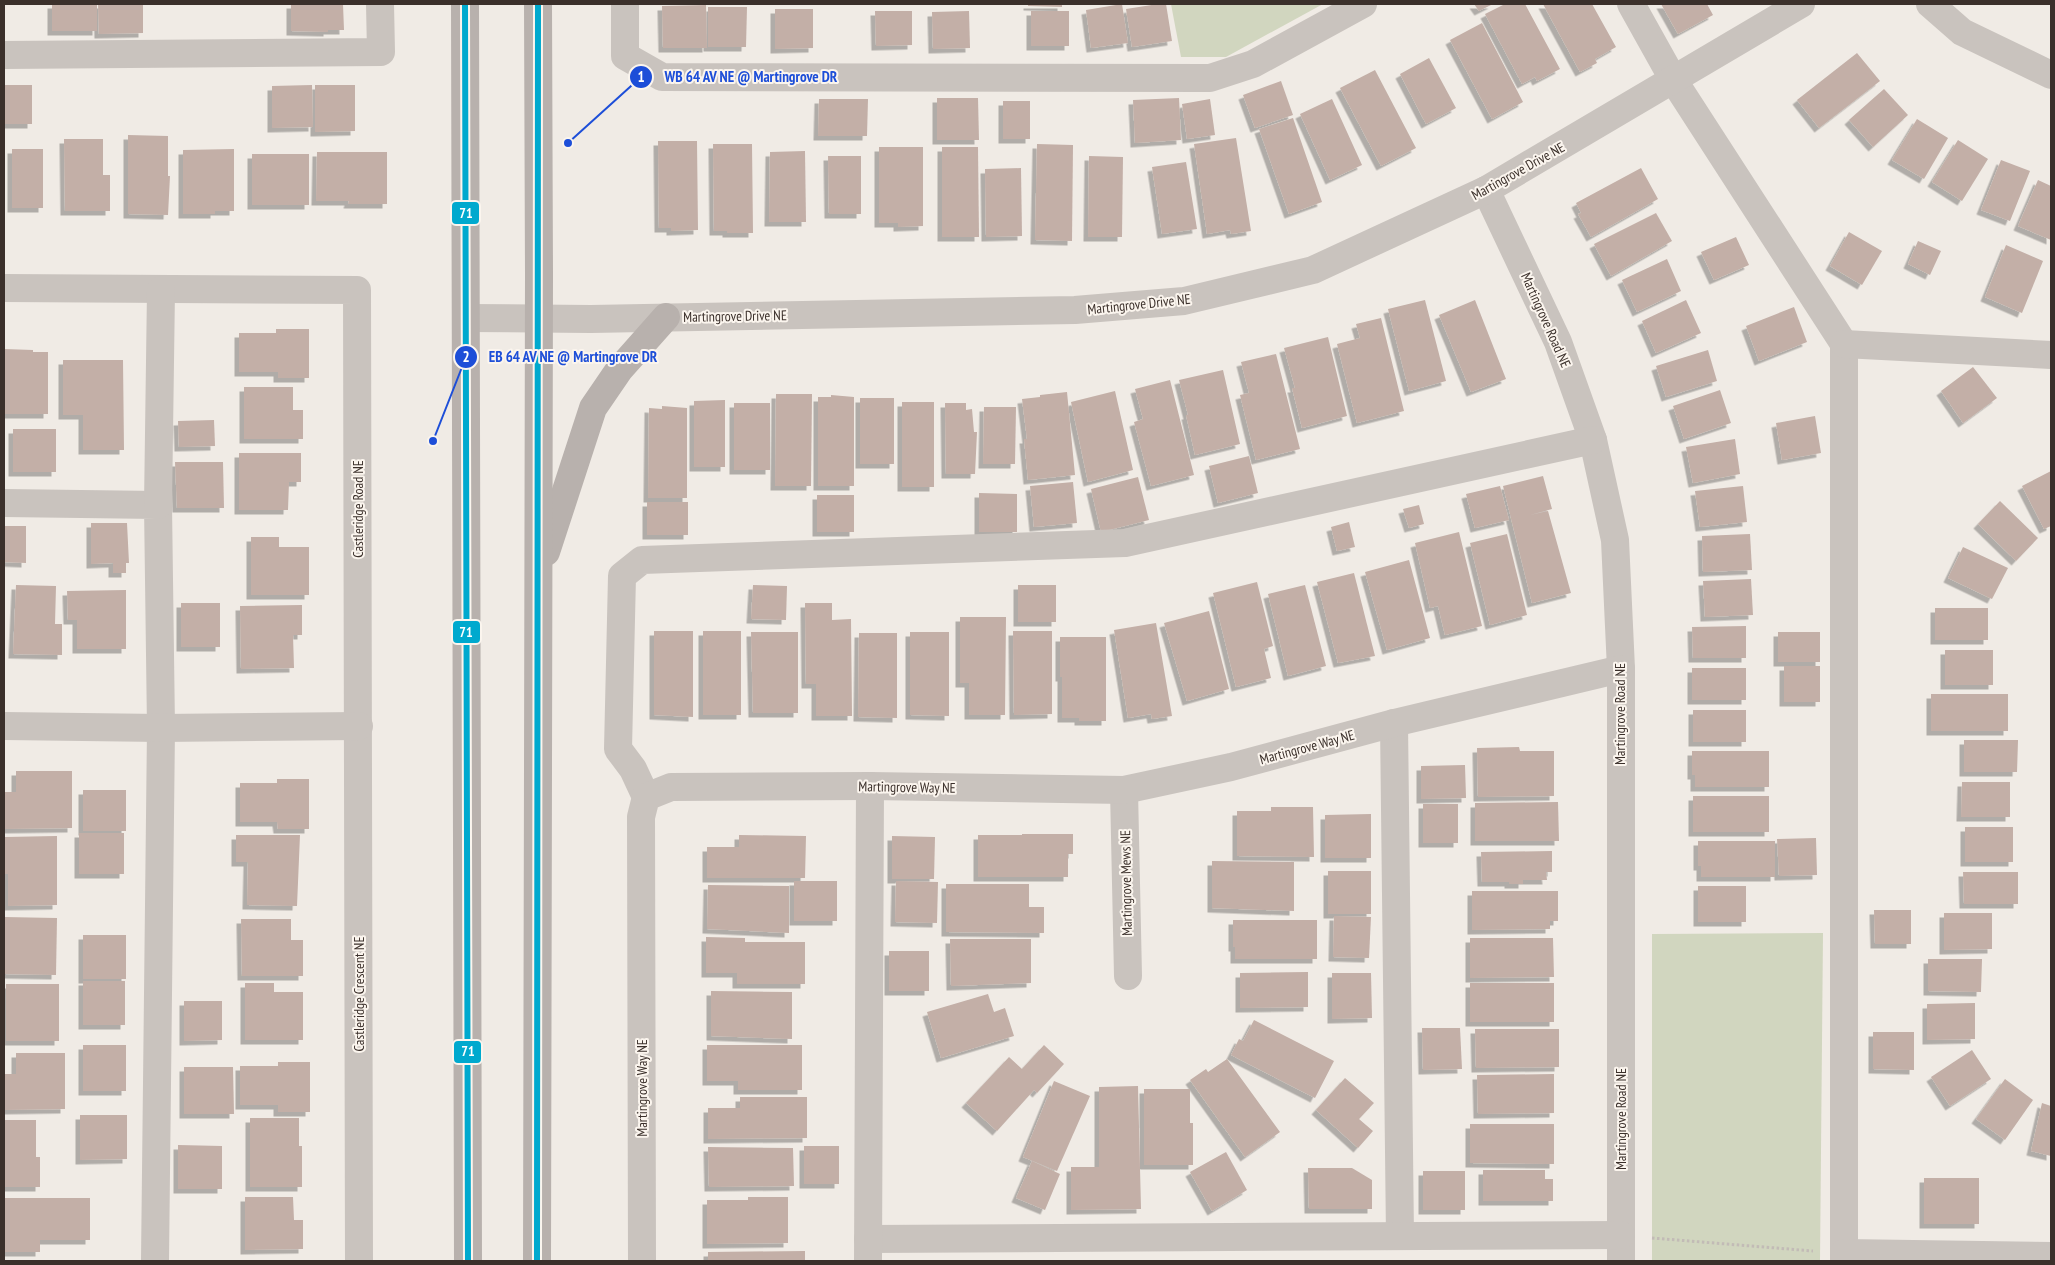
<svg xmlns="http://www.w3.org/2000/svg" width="2055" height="1265" font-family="'PT Sans Narrow',sans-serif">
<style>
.green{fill:#d1d6bf}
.building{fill:#c3afa7;filter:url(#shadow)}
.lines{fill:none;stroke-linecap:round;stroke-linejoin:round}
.path{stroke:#c2bbb6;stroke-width:3;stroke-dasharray:2.5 2.5;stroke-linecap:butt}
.minor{stroke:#c9c3be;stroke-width:28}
.major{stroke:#b8b1ad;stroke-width:28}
.bus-1-casing{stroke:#fbf5ee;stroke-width:10}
.bus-1{stroke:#00a9ce;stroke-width:6}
.labels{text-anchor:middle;stroke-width:4;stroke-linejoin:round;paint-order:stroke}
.street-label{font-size:14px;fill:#3b302b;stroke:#fbf5ee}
.leader{fill:none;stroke:#1d4ed8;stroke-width:2}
.callout-dot{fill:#1d4ed8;stroke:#fbf5ee;stroke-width:2}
.mark-label{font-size:15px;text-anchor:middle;font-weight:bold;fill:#fff}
.callout-label{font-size:15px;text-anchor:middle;font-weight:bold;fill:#1d4ed8;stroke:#fbf5ee;stroke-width:4;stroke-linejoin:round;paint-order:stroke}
.line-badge{stroke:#fbf5ee;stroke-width:2}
.badge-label{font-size:14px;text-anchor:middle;font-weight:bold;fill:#fff}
</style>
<defs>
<filter id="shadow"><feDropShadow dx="-4.5" dy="4.5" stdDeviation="0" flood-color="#0004"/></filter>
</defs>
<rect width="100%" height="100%" fill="#f0ebe5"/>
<g class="green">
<path d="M1171,4H1323L1226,57H1181Z"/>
<path d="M1823,933L1820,1261H1652V934Z"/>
</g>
<g class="building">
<rect x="52" y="4" width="45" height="27"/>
<path d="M98,4H143V33L99,34Z"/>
<path d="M291,4H343L344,30H328V32L291,31Z"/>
<path d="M1028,4H1062V7L1028,6Z"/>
<path d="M1122,4L1128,43L1091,48L1086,10Z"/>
<path d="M1158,4H1166L1172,41L1132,47L1126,9Z"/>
<path d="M1474,4H1493L1479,11Z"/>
<path d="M1505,4H1525L1560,69L1537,81L1535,77L1522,84L1485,14Z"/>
<path d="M1543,4H1592L1616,47L1595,59L1597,63L1580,72Z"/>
<path d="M1661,4H1707L1713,15L1678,34Z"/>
<path d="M706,5L707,48H663L662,6Z"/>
<path d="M708,7H747L746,47H708Z"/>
<path d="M775,9H813V48L775,49Z"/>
<path d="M875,11H912V45L876,46Z"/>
<path d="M969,11L970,48L933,49L932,12Z"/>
<rect x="1031" y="11" width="38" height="35"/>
<path d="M1482,23L1523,102L1492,119L1450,40Z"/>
<path d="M1857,53L1880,81L1819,128L1797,100Z"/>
<path d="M1429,58L1456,108L1426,124L1400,74Z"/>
<path d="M1375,70L1416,148L1381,166L1340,88Z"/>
<path d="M1281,81L1293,115L1255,128L1243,95Z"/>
<rect x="4" y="85" width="28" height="39"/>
<path d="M312,85L313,127L272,128V86Z"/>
<path d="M315,85H355V131L315,132Z"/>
<path d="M1884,89L1908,115L1873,147L1849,120Z"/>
<path d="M937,98H978L979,140H937Z"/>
<path d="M1179,98L1181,140L1135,143L1133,100Z"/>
<path d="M819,99H868L867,136H818Z"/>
<path d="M1210,99L1215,135L1187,139L1182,104Z"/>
<path d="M1332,99L1362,165L1330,180L1300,114Z"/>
<rect x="1003" y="101" width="27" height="38"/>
<path d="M1293,118L1322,202L1289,214L1259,129Z"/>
<path d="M1917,119L1948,138L1924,179L1892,160Z"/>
<path d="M128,135L168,136V176H170L168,215L128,214Z"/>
<path d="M1236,138L1251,231L1231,234L1230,230L1207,234L1194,144Z"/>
<path d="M64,139H103V175H110V211H65Z"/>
<path d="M1958,140L1988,159L1962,201L1932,182Z"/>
<path d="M658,141H697L698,230L671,231V228H659Z"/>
<path d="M713,144H752L753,233H727V231H714Z"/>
<path d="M1037,144L1073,145L1072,241L1035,240Z"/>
<path d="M879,147H923V226L898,227V223H879Z"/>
<path d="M942,147H978L979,237H942Z"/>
<rect x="12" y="149" width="31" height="59"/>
<path d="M234,149V211H215V214H183V150Z"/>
<path d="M805,151L806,222H769L770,152Z"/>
<path d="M317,152H387V204H348L349,201H316Z"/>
<rect x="252" y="154" width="57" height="51"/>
<path d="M828,156H861V214H829Z"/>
<path d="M1089,156L1123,157L1122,237H1088Z"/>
<path d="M2001,160L2030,171L2010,221L1981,210Z"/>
<path d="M1186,162L1197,229L1162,234L1152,167Z"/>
<path d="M1021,168L1022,236L986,237L985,169Z"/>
<path d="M1641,168L1658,199L1591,237L1578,214L1581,213L1576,203Z"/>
<path d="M2038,180L2051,186V240L2018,226Z"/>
<path d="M1656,213L1672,241L1611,276L1594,244Z"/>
<path d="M1849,232L1882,251L1862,285L1830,266Z"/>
<path d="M1736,237L1749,265L1714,280L1701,252Z"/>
<path d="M1918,241L1941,251L1930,275L1908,264Z"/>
<path d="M2006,245L2043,261L2022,313L1985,297Z"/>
<path d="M1667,259L1681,291L1637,312L1622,280Z"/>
<path d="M1425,300L1446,381L1409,391L1388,309Z"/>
<path d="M1475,300L1506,379L1471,392L1439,315Z"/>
<path d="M1686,300L1701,333L1656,353L1642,321Z"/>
<path d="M1794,307L1807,342L1759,361L1746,326Z"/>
<path d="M1381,318L1404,411L1357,423L1337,344L1360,338L1356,324Z"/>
<path d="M276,329H309V378H278V372H239V333H276Z"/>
<path d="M1328,337L1347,416L1302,428L1292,388H1295L1284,348Z"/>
<path d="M4,349L33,350V352H48V414H4Z"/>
<path d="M1708,350L1717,381L1666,397L1656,366Z"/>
<path d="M1276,354L1300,449L1256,460L1240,395L1249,393L1241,362Z"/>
<path d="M63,360H123L124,450H83V415H63Z"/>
<path d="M1973,367L1997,398L1963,423L1941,391Z"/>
<path d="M1223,370L1240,444L1195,455L1186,415H1188L1179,380Z"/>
<path d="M1170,380L1194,475L1151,486L1134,422L1143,419L1135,389Z"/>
<path d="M244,387H293V410H303V439H244Z"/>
<path d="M1720,390L1731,423L1684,439L1673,406Z"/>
<path d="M1115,391L1133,470L1088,482L1071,402Z"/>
<path d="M1067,392L1075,475L1028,480L1024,439H1027L1022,399L1040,397V395Z"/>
<path d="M776,394H812L811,486H775Z"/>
<path d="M831,395L854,397V486H818V397H831Z"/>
<rect x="860" y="398" width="34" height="66"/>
<path d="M725,400V467H694V401Z"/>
<rect x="902" y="402" width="32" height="85"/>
<rect x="734" y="403" width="36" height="67"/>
<path d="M945,403H966V410L972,409L974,432H977L975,474H946Z"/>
<path d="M662,406L687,408V498H648L649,408L662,409Z"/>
<path d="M984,407H1016L1015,464H983Z"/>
<path d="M1815,416L1821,453L1782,460L1776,423Z"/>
<path d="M214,420L215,446L179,447L178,421Z"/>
<rect x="13" y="429" width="43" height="43"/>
<path d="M1735,439L1740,474L1693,483L1686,447Z"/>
<path d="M239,453H301V482H289L288,510H239Z"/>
<path d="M1249,456L1258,493L1218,503L1209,466Z"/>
<path d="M175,462H223L224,508H177Z"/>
<path d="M2051,471V526L2044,529L2022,486Z"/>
<path d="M1543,476L1552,509L1530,515L1548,511L1571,593L1532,603L1503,486Z"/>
<path d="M1138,477L1149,520L1101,532L1091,489Z"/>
<path d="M1073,482L1077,523L1034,527L1030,486Z"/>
<path d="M1500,486L1509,520L1475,528L1466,494Z"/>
<path d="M1743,486L1747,522L1700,527L1695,491Z"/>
<path d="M979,493L1017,494V532H979Z"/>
<rect x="817" y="495" width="37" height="37"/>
<path d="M2000,501L2038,538L2016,561L1978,524Z"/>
<rect x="647" y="502" width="41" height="33"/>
<path d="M1419,505L1424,524L1409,528L1403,509Z"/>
<path d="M1349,522L1355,547L1337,551L1331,527Z"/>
<path d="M91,523H127L129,563H126V573H113V563L91,564Z"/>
<path d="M4,526H26V563L4,562Z"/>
<path d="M1459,532L1482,626L1445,635L1438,606L1430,608L1415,543Z"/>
<path d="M1507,534L1527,615L1490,625L1470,543Z"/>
<path d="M1750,534L1752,570L1703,572L1702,536Z"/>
<path d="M251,537H279V547H309V595H251Z"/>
<path d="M1963,547L2008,568L1992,599L1948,578Z"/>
<path d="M1409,560L1430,638L1387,650L1365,572Z"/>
<path d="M1354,573L1375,656L1338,663L1317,582Z"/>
<path d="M1751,579L1753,615L1705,617L1703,581Z"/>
<path d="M1257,582L1273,646L1264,649L1271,678L1236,687L1213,593Z"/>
<path d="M16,585L56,586L55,624H62V655L13,654Z"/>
<path d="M753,585L787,586L786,620L751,619Z"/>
<rect x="1018" y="585" width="38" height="37"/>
<path d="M1305,585L1326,666L1288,676L1268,594Z"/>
<path d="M126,590V649H77V620H68L67,591Z"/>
<rect x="181" y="603" width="39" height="44"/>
<path d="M805,603H832V620L851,619L852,716H816V684H806Z"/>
<path d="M302,605V635H293L294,668L241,669L240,606Z"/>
<rect x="1935" y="608" width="53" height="32"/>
<path d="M1209,611L1229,689L1187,701L1164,623Z"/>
<path d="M960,617H1006L1005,715H969V683H960Z"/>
<path d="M1156,623L1172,716L1152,719L1151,714L1128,718L1114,630Z"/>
<path d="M1746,626V658H1693L1692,627Z"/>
<path d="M654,631H693V717L654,715Z"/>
<rect x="703" y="631" width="38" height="84"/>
<path d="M1013,631H1052V714L1014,715Z"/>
<path d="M751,632H798V713H753Z"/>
<path d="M910,632H949V716L910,715Z"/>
<rect x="1778" y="632" width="42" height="30"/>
<path d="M859,633H897V718L858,717Z"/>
<path d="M1060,637H1106V721H1079V718H1062V677H1060Z"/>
<rect x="1945" y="650" width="48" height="35"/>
<rect x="1784" y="666" width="36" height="36"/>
<rect x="1692" y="668" width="54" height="32"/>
<rect x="1931" y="694" width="77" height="37"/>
<rect x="1693" y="710" width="53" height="32"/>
<path d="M1964,740H2018L2017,772H1964Z"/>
<path d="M1519,747L1520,751H1554V796L1478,797L1477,748Z"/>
<path d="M1692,751H1769V787H1695V775H1692Z"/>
<path d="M1465,765L1466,798L1421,799V766Z"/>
<path d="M16,771H72V828L4,829V792H16Z"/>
<path d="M277,779H309V829H278L277,822H240V783H277Z"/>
<path d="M1962,782H2010V817H1961Z"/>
<rect x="83" y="790" width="43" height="41"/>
<rect x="1693" y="796" width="76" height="36"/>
<path d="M1558,802L1559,841H1475V803Z"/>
<rect x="1423" y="804" width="35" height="39"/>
<path d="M1271,807H1313L1314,857L1237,856V811H1271Z"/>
<path d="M1371,814V858H1325V815Z"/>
<rect x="1965" y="827" width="48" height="35"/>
<rect x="79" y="833" width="45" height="41"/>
<path d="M1022,834H1073V854H1068V877H978V835H1022Z"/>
<path d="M236,835H300L297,906L247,905L248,862H236Z"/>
<path d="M739,835L806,836L805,878H707V847H739Z"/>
<path d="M57,836V905L8,906V874H5V837Z"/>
<path d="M892,836L935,837L934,879H892Z"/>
<path d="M1816,838L1817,875L1779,876L1777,839Z"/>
<path d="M1698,841H1775V877H1701V866H1698Z"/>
<path d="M1552,851V872H1546L1547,880H1523V884H1509V882H1482L1481,852Z"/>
<path d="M1212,861L1294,862V911L1212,908Z"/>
<rect x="1328" y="871" width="43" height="43"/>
<path d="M1963,872H2018V904H1964Z"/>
<rect x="794" y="881" width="43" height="40"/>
<path d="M896,881L938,882L937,923L895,922Z"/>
<path d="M946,884H1029V907H1044V933L946,932Z"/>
<path d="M708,885L789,886V933L707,929Z"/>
<rect x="1698" y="886" width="48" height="36"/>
<path d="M1472,891H1558V921H1550V929L1472,930Z"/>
<path d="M1874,910H1911V944H1875Z"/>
<path d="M1944,913H1992V949L1944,950Z"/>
<path d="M1334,916L1371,917L1369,958L1333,957Z"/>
<path d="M4,917L57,918L56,975L5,974Z"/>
<path d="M241,919H291V940H303V976H242Z"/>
<path d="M1233,920H1317V959H1235V947H1233Z"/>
<rect x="83" y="935" width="43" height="44"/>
<path d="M706,937L745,938V942H805V984H737V973H706Z"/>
<path d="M1470,938H1553L1554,977L1470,978Z"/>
<path d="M950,939H1031V983L951,986Z"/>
<rect x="889" y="951" width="40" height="40"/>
<path d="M1928,959H1982L1981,992L1928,991Z"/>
<path d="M1308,972V1007L1240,1008V973Z"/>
<path d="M1332,973H1371L1372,1018L1332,1019Z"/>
<rect x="83" y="981" width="42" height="44"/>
<path d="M245,983H274V992H303V1040H245Z"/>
<rect x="1470" y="983" width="84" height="39"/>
<rect x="6" y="984" width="53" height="57"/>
<path d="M711,991L792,992V1039L711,1036Z"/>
<path d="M988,994L994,1012L1005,1008L1014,1036L941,1058L927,1012Z"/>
<path d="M184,1001H222V1040L184,1041Z"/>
<path d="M1975,1003V1039L1927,1040V1004Z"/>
<path d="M1254,1020L1334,1061L1315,1098L1231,1055L1239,1039L1243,1041Z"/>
<path d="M1422,1028H1460L1462,1069L1423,1070Z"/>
<path d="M1475,1029H1559V1067L1476,1068Z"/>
<path d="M1873,1032H1914V1070L1873,1069Z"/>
<rect x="83" y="1045" width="43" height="46"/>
<path d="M707,1045H802V1090H738V1081H707Z"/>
<path d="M1044,1045L1064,1064L1037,1093L1034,1090L997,1131L966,1103L1009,1057L1022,1069Z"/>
<path d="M1972,1050L1991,1079L1950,1106L1931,1077Z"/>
<path d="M16,1053H65V1109L4,1110V1074H16Z"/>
<path d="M1227,1059L1280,1132L1245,1157L1190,1080L1206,1069L1208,1072Z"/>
<path d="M278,1062H310V1112H278V1105H240V1066H278Z"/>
<path d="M184,1067H233L234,1114H184Z"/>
<path d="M1554,1074V1113L1478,1114L1477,1075Z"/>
<path d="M1345,1078L1374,1103L1359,1119L1373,1131L1358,1148L1316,1110Z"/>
<path d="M2005,1079L2033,1100L2005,1140L1976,1119Z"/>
<path d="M1054,1081L1090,1096L1057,1171L1023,1157Z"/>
<path d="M1138,1086L1141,1209L1071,1210V1167H1099V1087Z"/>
<path d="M1144,1089H1190V1123H1193V1165H1144Z"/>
<path d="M740,1097H807V1138L708,1139V1108H740Z"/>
<path d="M2042,1103L2051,1106V1156L2031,1151Z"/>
<path d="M80,1115H127V1159L80,1160Z"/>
<path d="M250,1118H299V1146H302V1187H250Z"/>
<path d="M4,1120H36V1157H40V1187H4Z"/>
<path d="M1470,1124H1554V1164L1470,1163Z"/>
<path d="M178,1145L222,1146V1189H178Z"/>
<rect x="804" y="1146" width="35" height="38"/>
<path d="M708,1147L793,1148L794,1186L709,1187Z"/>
<path d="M1226,1152L1247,1190L1212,1211L1190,1172Z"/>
<path d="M1032,1161L1060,1174L1045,1210L1016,1198Z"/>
<path d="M1308,1168H1352L1372,1180V1209H1309Z"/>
<path d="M1483,1170H1545V1179H1553V1201H1483Z"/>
<rect x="1423" y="1171" width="42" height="39"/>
<rect x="1924" y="1178" width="55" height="46"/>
<path d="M245,1197H293L294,1220H303V1249L245,1250Z"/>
<path d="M748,1197H788V1243L707,1244V1200H748Z"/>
<path d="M4,1198H90V1240H40V1252H4Z"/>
<path d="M805,1251V1261H708V1252Z"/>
</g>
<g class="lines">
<path class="path" d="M1652,1238L1813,1251"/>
<g class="minor">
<path d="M625,4V56L662,77L1210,78L1253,64L1363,4"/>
<path d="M1631,4L1674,81L1844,344V1261"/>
<path d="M1930,4L1962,32L2051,75"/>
<path d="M4,55L381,52L380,4"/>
<path d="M1486,190L1558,342L1593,440L1615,540L1621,669V1261"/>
<path d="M4,288L357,290L359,1261"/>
<path d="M466,318L591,319L1075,310L1184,301L1313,270L1486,190L1801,4"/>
<path d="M1844,344L2051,355"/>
<path d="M4,503L158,505L161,728L155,1261"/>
<path d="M158,505L161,290"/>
<path d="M1394,723L1400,1236"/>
<path d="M4,726L161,728L359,726"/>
<path d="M1124,790L1128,976"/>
<path d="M646,797L633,769L618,749L622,576L642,560L1125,543L1593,440"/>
<path d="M868,1239L1621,1235"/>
<path d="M1844,1253L2051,1256"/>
<path d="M642,1261L641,817L646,797L671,787L870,786L1124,790L1231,767L1394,723L1621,669"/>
<path d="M868,1261L870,786"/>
</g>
<g class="major">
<path d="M465,4L468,1261"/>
<path d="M546,552L593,408L619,370L666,317"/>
<path d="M537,1261L539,275L538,4"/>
</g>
<g class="bus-1-casing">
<g id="bus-1">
<path d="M465,4L468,1261"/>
<path d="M537,1261L538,4"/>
</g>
</g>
<use href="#bus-1" class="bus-1"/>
</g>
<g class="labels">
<g class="street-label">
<text transform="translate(1518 171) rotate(-29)" y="5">Martingrove Drive NE</text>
<text transform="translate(1139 304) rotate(-6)" y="5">Martingrove Drive NE</text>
<text transform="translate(735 316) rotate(-1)" y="5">Martingrove Drive NE</text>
<text transform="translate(1546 320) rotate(66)" y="5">Martingrove Road NE</text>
<text transform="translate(358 509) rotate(-90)" y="5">Castleridge Road NE</text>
<text transform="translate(1620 714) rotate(-90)" y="5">Martingrove Road NE</text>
<text transform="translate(1307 747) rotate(-15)" y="5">Martingrove Way NE</text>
<text transform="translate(907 787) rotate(1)" y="5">Martingrove Way NE</text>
<text transform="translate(1126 883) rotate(-91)" y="5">Martingrove Mews NE</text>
<text transform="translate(359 994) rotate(-90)" y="5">Castleridge Crescent NE</text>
<text transform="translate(642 1088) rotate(-90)" y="5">Martingrove Way NE</text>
<text transform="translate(1621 1119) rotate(-90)" y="5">Martingrove Road NE</text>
</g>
</g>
<path class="leader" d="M568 143L641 77M433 441L466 357"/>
<g class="callout-dot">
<circle cx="568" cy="143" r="5"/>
<circle cx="433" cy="441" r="5"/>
<circle cx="641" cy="77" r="12"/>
<circle cx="466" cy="357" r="12"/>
</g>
<g class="mark-label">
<text x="641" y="82">1</text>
<text x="466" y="362">2</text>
</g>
<g class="callout-label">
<text x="751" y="82">WB 64 AV NE @ Martingrove DR</text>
<text x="573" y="362">EB 64 AV NE @ Martingrove DR</text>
</g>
<g class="line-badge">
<rect x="451" y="201" width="29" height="24" rx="5" fill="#00a9ce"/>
<rect x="452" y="620" width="29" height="24" rx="5" fill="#00a9ce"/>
<rect x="453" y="1040" width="29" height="24" rx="5" fill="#00a9ce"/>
</g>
<g class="badge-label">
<text x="466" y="218">71</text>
<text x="466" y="637">71</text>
<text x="468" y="1056">71</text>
</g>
<rect width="2055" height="1265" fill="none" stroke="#3b302b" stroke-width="10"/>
</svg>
